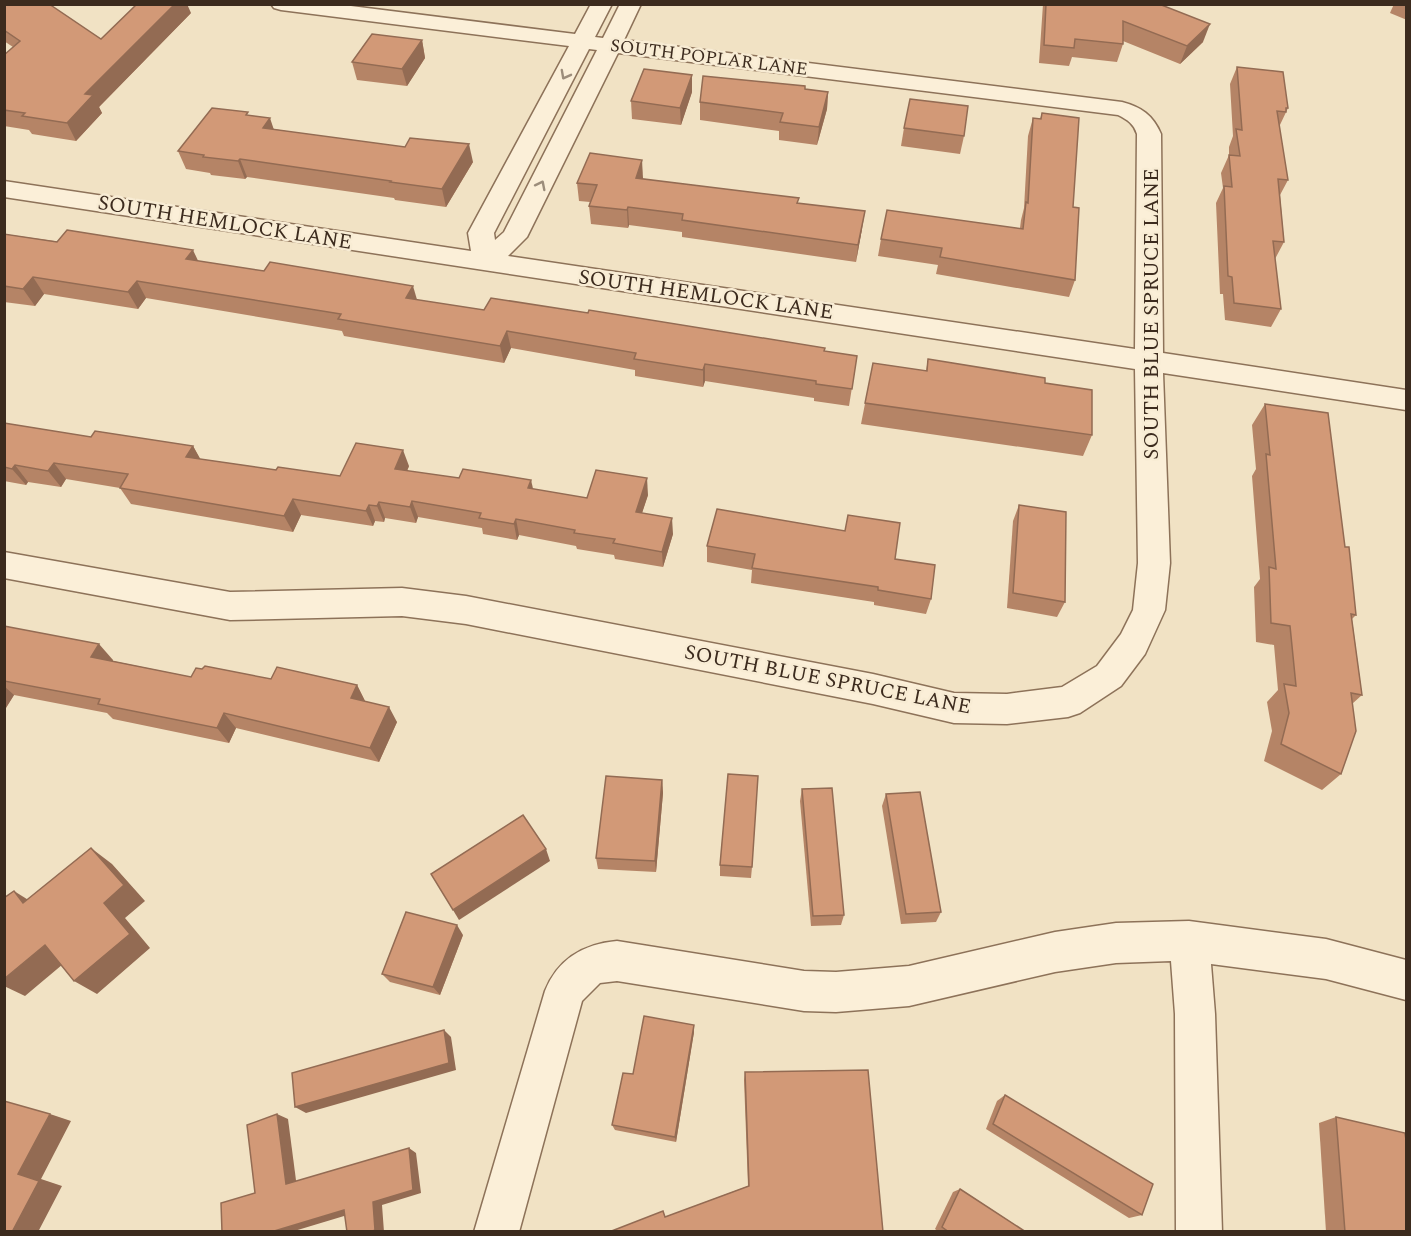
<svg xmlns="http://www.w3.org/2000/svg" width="1411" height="1236" font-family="Spectral,serif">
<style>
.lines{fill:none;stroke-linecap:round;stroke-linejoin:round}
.minor-casing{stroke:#8d7259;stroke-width:3}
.minor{fill:#fbefd8;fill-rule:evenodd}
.wall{fill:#b58466}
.shaded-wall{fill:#936b53}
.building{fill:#d29977;stroke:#936b53;stroke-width:1.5}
.oneway{stroke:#9c8d7b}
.labels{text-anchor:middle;stroke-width:5;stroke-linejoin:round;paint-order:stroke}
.far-street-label{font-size:18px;fill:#3c2b1e;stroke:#f8ecd4}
.street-label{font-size:21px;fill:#3c2b1e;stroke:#f8ecd4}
</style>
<rect width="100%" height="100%" fill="#f1e2c4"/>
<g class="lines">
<g class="minor-casing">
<g id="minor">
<path d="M271,4H335L575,34L591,4H612L595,37L603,38L620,4H641L624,40L1122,102C1141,107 1153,115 1161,134L1163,353L1406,390V410L1163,373L1170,563L1165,610L1145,654L1121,686L1080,713L1068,717L1007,724L954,723L873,704L466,624L402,616L230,620L4,578V552L230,592L402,588L466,596L873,674L954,693L1007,694L1062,687L1097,666L1121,634L1133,610L1138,563L1135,369L4,197V181L471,251L468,233L569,46L281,10L274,8ZM589,49L597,50L504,232L495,240L494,233ZM618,53L1118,115C1128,120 1134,124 1137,134L1135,349L508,256L527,237Z"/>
<path d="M1189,921L1326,939L1406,960V1000L1326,979L1211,964L1215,1014L1222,1232H1176L1175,1014L1171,961L1116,963L1055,972L909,1006L836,1012L804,1011L617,981L600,983L582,1001L519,1232H474L545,991C558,959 583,944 617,941L804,971L836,972L909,966L1055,932L1116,923Z"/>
</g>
</g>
<use href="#minor" class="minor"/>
</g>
<g class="wall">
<path d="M4,4L101,39L191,13L99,107L102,113L76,141L32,134L29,130L4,126V55L13,47L4,41Z"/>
<path d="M1043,4H1159L1203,42L1180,64L1123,41V44L1117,62L1072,57L1069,66L1039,63Z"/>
<path d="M1394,4H1407V20L1390,13Z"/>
<path d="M422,40L425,58L407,86L357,80L352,62Z"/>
<path d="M1237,67L1288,108L1279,127L1288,180L1280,195L1284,242L1275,259L1281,309L1271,327L1225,320L1223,294H1220L1216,203L1223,188L1221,173L1229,155V147L1233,136L1230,84Z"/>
<path d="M805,89L828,92L827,109L817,145L779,140V131L700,120V102Z"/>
<path d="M692,92L681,125L632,119L631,101Z"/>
<path d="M1042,113L1073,207L1075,280L1069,297L936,274L938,265L878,256L881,239L1020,228L1021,220L1024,208L1028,136L1033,118L1040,119Z"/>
<path d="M249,116L274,129L473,162L446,207L395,200L394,198L247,177L245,179L211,175L210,173L186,169L178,151Z"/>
<path d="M904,128L964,136L960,154L901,146Z"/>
<path d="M643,178V179L798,203L862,229L856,262L682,237V232L629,225L628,228L591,224L589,206L590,202L579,201L577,183Z"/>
<path d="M4,234L198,261L417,300L484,310L825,351L857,356L849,406L814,401V398L705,381L703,387L635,376V370L511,348L504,363L344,336L342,331L146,298L138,309L44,294L35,306L4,302Z"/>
<path d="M928,359L1045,383L1092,435L1083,456L861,424L873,363L926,371Z"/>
<path d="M1265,404L1345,547L1356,615L1352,619L1362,695L1352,704L1341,774L1322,790L1264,761L1272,731L1267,702L1278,690L1274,645L1256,642L1254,587L1260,579L1252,476L1256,469L1252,425Z"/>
<path d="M4,423L91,437L193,446L200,459L276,470L340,476L409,466L407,471L587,498L648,495L642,513L673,534L663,567L615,559L614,555L577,549L576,546L519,535L517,540L483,534L482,528L418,517L416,523L385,518L384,522L375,521L373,526L301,515L293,532L131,504L120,488L66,479L61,487L28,482L26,485L4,481Z"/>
<path d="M1019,505L1065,602L1057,617L1007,608L1013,521Z"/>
<path d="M707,546L895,559L931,599L926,614L874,605V602L751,583L752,570L707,562Z"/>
<path d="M4,626L113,660V661L191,677L271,679L357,685L365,701L397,722L379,762L236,728L229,743L113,719L107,713L14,695L4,711Z"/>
<path d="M662,780L663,793L656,872L598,869L596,858Z"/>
<path d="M802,789L844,915L841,925L811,926L800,801Z"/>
<path d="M886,794L941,912L936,922L901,924L882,806Z"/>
<path d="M720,865L752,867L751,878L720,876Z"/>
<path d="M463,935L440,995L390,982L382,974Z"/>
<path d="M694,1032L676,1142L615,1130L612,1125L633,1074Z"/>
<path d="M745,1072L883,1232L665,1217L748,1186L744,1080Z"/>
<path d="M1005,1095L1142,1215L1129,1218L986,1129L997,1101Z"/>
<path d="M1336,1117L1407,1232H1326L1319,1123Z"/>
<path d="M960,1189L1026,1232H939L935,1229L953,1192Z"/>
</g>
<g class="shaded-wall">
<path d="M175,4H187L191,13L99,107L102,113L76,141L67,123L85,94Z"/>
<path d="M1210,24L1203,42L1180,64L1187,46Z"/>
<path d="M422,40L425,58L407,86L402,69Z"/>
<path d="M692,75V92L681,125L680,108Z"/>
<path d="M828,92L827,109L817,145L819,127Z"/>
<path d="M270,118L276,136L263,128Z"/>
<path d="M469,144L473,162L446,207L442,189Z"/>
<path d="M240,159L247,177L245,179L238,161Z"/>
<path d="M642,160L643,178L637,196L636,178Z"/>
<path d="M628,207L629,225L628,228L627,210Z"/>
<path d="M865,211L862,229L856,262L858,245Z"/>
<path d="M193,250L201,267L186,259Z"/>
<path d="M33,277L44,294L35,306L23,289Z"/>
<path d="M137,281L146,298L138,309L128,292Z"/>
<path d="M413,286L418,303L406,298Z"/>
<path d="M507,331L511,348L504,363L500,346Z"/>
<path d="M705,364V381L703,387V370Z"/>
<path d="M193,446L202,462L186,457Z"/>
<path d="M403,450L409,466L401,485L395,469Z"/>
<path d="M54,463L66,479L61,487L48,471Z"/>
<path d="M15,465L28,482L26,485L12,469Z"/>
<path d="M647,478L648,495L637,528L636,512Z"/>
<path d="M531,480L535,497L528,488Z"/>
<path d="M293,499L301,515L293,532L284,516Z"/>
<path d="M412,501L418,517L416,523L410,507Z"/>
<path d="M379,502L385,518L384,522L377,506Z"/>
<path d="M369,505L375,521L373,526L366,511Z"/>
<path d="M672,518L673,534L663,567L662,552Z"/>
<path d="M516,519L519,535L517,540L514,524Z"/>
<path d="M99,644L113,660L106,673L91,657Z"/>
<path d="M357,685L365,701L351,698Z"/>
<path d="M4,686L14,695L4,711Z"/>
<path d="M389,707L397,722L379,762L370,748Z"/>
<path d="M224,713L236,728L229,743L217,728Z"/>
<path d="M662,780L663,793L656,872L655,861Z"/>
<path d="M91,848L112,864L145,901L125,918L150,948L97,994L74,981L104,903Z"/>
<path d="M546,849L550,861L459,920L453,910Z"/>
<path d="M14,891L38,906L23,903Z"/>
<path d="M457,925L463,935L440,995L433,987Z"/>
<path d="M45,945L69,959L25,996L4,986V979Z"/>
<path d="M694,1025V1032L676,1142L675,1137Z"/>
<path d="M444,1030L451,1037L456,1070L306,1113L295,1107Z"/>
<path d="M50,1114L71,1121L41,1179L62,1186L38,1232H12L18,1174Z"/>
<path d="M277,1114L288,1119L297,1188L286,1184Z"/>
<path d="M409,1148L416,1153L421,1193L382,1205L384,1232H371L373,1202Z"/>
<path d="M344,1210L354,1213L291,1232H271Z"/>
</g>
<g class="building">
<path d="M4,4H49L101,39L137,4H175L85,94L93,95L67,123L22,116L25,113L4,110V55L20,41L4,30Z"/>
<path d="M1046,4H1159L1210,24L1187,46L1123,21V44L1075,39L1074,48L1044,45Z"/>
<path d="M372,34L422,40L402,69L352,62Z"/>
<path d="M1237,67L1283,72L1288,108H1286V112L1277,111L1288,180L1278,179L1284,242L1273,241L1281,309L1234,303L1232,277L1228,276L1224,186L1232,187L1229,155L1240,156L1236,129L1242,130Z"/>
<path d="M644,69L692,75L680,108L631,101Z"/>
<path d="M703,76L805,86V89L828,92L819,127L780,122L783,113L700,102Z"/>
<path d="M910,99L968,106L964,136L904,128Z"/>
<path d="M212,108L248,112L246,115L270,118L263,128L405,147L410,138L469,144L442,189L390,182L391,181L240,159L238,161L203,157L204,155L178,151Z"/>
<path d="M1042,113L1079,118L1073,207L1079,208L1075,280L940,257L942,248L881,239L887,210L1023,229L1026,202L1028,203L1033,118L1041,119Z"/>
<path d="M590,153L642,160L636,178L799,198L797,203L865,211L858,245L682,220L683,214L628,207L627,210L589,206L597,185L577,183Z"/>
<path d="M67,230L193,250L186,259L264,271L270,262L413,286L406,298L484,310L491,298L588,313L589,310L825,348L824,351L857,356L852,389L816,384V381L705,364L703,370L634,359L636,353L507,331L500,346L338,319L341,314L137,281L128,292L33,277L23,289L4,286V234L57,242Z"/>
<path d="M928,359L1045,378V383L1092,390V435L865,403L873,363L927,371Z"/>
<path d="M1265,404L1328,413L1345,547H1349L1356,615L1351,614L1362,695L1351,693L1356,731L1341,774L1281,744L1289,713L1284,684L1296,686L1290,626L1271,623L1269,567L1276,569L1266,454L1270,455Z"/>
<path d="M4,423L91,437L95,431L193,446L186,457L276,470L278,467L340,476L356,443L403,450L395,469L459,478L463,469L531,480L528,488L587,498L596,470L647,478L636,512L672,518L662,552L613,543L615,539L574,533L575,530L516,519L514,524L479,518L481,513L412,501L410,507L379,502L377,506L369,505L366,511L293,499L284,516L120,488L128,474L54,463L48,471L15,465L12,469L4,467Z"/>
<path d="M1019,505L1066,512L1065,602L1013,593Z"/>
<path d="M717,509L845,531L848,515L900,523L895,559L935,565L931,599L878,590V587L752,568L755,554L707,546Z"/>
<path d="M4,626L99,644L91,657L191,677L196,668L202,669L205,666L271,679L277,667L357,685L351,698L389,707L370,748L224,713L217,728L98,704L100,699L4,681Z"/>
<path d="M728,774L758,776L752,867L720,865Z"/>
<path d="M606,776L662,780L655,861L596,858Z"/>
<path d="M832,788L844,915L813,916L802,789Z"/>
<path d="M920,792L941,912L906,914L886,794Z"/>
<path d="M523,815L546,849L453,910L431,874Z"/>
<path d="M91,848L124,885L104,903L130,934L74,981L45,945L4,979V898L14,891L23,903Z"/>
<path d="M406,912L457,925L433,987L382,974Z"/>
<path d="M644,1016L694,1025L675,1137L612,1125L623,1073L633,1074Z"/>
<path d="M444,1030L449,1063L295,1107L292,1073Z"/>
<path d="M868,1070L883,1232H609L663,1211L665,1217L749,1186L745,1072Z"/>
<path d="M1005,1095L1153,1184L1142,1215L993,1124Z"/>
<path d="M4,1101L50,1114L18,1174L39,1181L12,1232H4Z"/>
<path d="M277,1114L286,1184L409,1148L413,1190L373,1202L375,1230L371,1232H347L344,1210L271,1232H222L221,1203L255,1193L247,1125Z"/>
<path d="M1336,1117L1405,1133L1407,1147V1232H1345Z"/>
<path d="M960,1189L1026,1232H949L942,1227Z"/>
</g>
<defs><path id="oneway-chevron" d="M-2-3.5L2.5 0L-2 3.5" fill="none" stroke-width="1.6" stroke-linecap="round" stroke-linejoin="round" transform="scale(1.5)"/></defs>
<g class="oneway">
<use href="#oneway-chevron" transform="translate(565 75) rotate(118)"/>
<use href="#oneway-chevron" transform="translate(541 185) rotate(-63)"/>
</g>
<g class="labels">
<g class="far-street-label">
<text transform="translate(709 57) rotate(7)" y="6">SOUTH POPLAR LANE</text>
</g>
<g class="street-label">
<text transform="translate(225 222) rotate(9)" y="7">SOUTH HEMLOCK LANE</text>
<text transform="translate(706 294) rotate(8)" y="7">SOUTH HEMLOCK LANE</text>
<text transform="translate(1151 314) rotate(-90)" y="7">SOUTH BLUE SPRUCE LANE</text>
<text transform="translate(828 679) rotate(11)" y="7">SOUTH BLUE SPRUCE LANE</text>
</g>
</g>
<rect width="1411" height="1236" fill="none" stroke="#3c2b1e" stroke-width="12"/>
</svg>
